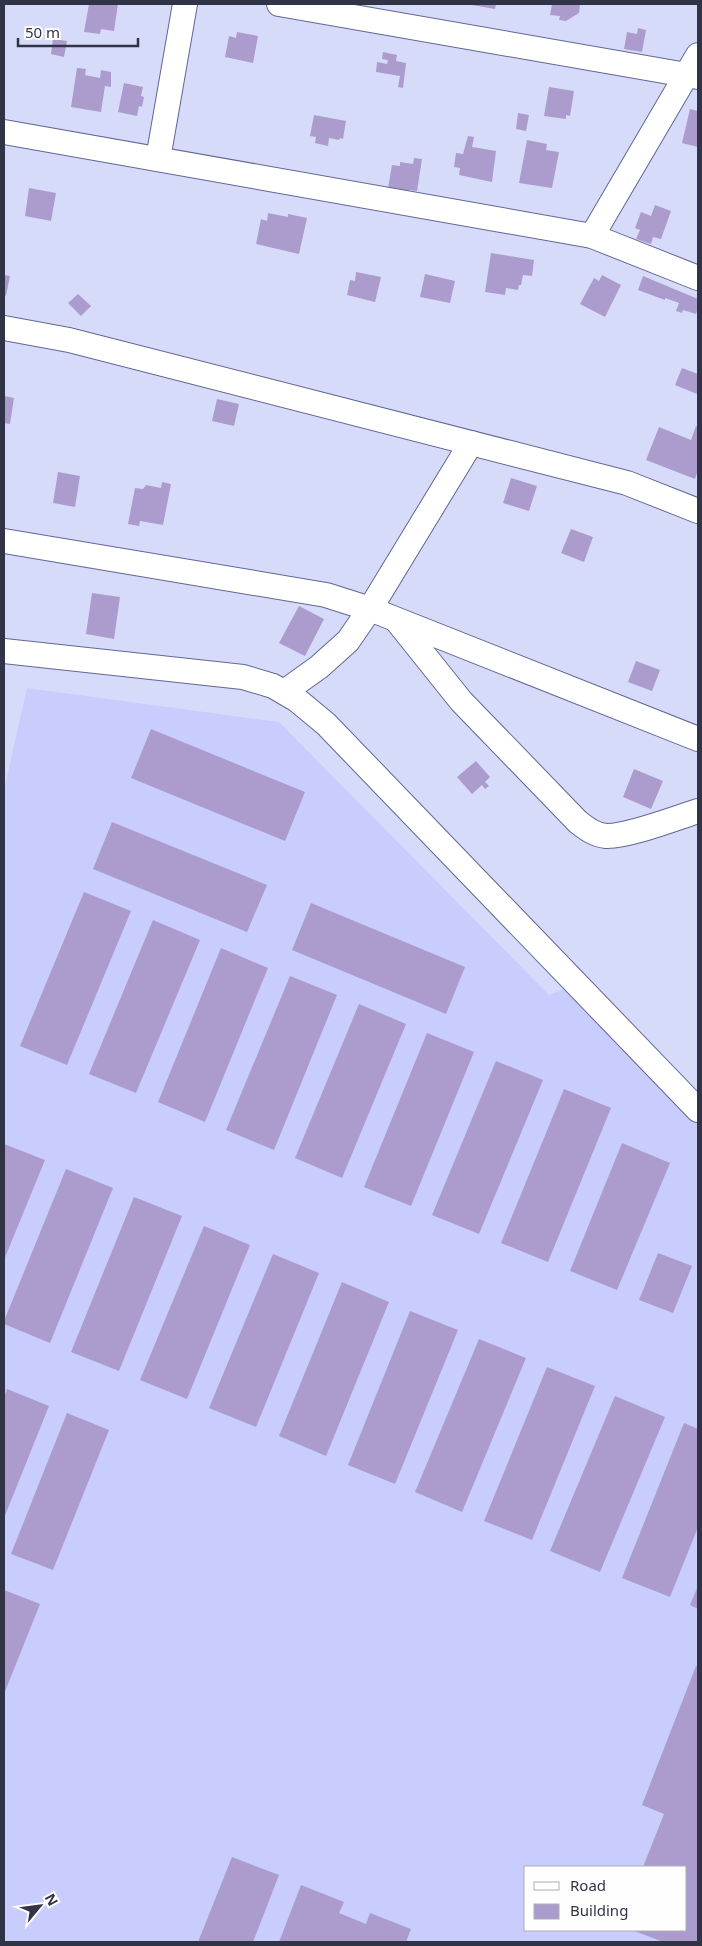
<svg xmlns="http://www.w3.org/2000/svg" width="702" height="1946" font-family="'Noto Sans',sans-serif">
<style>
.built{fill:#c8cdfd;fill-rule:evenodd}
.building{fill:#ac9ccd}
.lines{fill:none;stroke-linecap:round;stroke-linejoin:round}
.minor-casing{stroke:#626694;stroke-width:26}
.minor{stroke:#fff;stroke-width:24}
</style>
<rect width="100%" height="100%" fill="#d7dbfa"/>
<path class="built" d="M27,688L279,722L549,995L571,986L698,1124V1942H4V790ZM526,1867H686V1930H526Z"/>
<g class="building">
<path d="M89,4H118L114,31L101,29L100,34L84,32Z"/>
<path d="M466,4H496L495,9Z"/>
<path d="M552,4H580L579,13L566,21L559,20L560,16L550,15Z"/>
<path d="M638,28L646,30L642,52L624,49L627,32L637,34Z"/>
<path d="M237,32L258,36L253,63L225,57L229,36L236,38Z"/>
<path d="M53,39L67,41L64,57L51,54Z"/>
<path d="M383,52L397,55L396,61L406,63L403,88L398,87L400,76L376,72L377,62L387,64L388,60L382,59Z"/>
<path d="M77,68L86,69L85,75L100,78L101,70L111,72V87L105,86L101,112L71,107Z"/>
<path d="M124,83L143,87L141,96L144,97L142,107L139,106L137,116L118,112Z"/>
<path d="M549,87L574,91L570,116L566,115V119L544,116Z"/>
<path d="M690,109L698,111V147L682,143Z"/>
<path d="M518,113L529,115L526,131L516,129Z"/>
<path d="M314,115L346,121L343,139L340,138L339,140L329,138L328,146L315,143L316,137L310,136Z"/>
<path d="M468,136L474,137L472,147L496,151L492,182L459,175L460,168L454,167L456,153L463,154Z"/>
<path d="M527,140L547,144L546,150L559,152L552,188L519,183Z"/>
<path d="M414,158L422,159L417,191L409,190L408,200L398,198L400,189L388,188L392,165L400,166V162L413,164Z"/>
<path d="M29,188L56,193L51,221L25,216Z"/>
<path d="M655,205L671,211L661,239L653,237L651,244L636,239L640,230L635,228L641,212L651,216Z"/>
<path d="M268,213L288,217V214L307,218L299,254L256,244L261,219L267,221Z"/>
<path d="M491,253L534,260L532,276L523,275L521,285H519L518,290L506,288L505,295L485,292Z"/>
<path d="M356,272L381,277L375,302L347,295L350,280L355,281Z"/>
<path d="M425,274L455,281L450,303L420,297Z"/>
<path d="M4,275L10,276L6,296L4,295Z"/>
<path d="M602,275L621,285L605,317L580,304L594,278L599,281Z"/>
<path d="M643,276L698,299V307L696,314L683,310L682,313L676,311L679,303L665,298V300L638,290Z"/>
<path d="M78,294L91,306L81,316L68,303Z"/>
<path d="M682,368L698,374L697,394L675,385Z"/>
<path d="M4,396L14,398L10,424L4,423Z"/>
<path d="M217,399L239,404L234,426L212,421Z"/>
<path d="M696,426L698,427V470L695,479L646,460L659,427L691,440Z"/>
<path d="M58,472L80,476L75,507L53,503Z"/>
<path d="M511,478L537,486L529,511L503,503Z"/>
<path d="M162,482L171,484L163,525L140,521L139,526L128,524L135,488L143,489L146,485L161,488Z"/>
<path d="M571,529L593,537L584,562L561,553Z"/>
<path d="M92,593L120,597L114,639L86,634Z"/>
<path d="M299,606L324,619L305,656L279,643Z"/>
<path d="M636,661L660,670L652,691L628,682Z"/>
<path d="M151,729L305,792L285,841L131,778Z"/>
<path d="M476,761L490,777L485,782L489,786L485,789L482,785L472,794L457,777Z"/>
<path d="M634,769L663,781L651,809L623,797Z"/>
<path d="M112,822L267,885L247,932L93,869Z"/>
<path d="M84,892L131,911L67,1065L20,1046Z"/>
<path d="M311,903L465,967L446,1014L292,950Z"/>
<path d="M153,920L200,940L136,1093L89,1074Z"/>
<path d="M221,948L268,968L205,1122L158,1102Z"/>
<path d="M290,976L337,995L274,1150L226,1130Z"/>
<path d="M359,1004L406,1024L342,1178L295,1158Z"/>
<path d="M427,1033L474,1052L411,1206L364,1187Z"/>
<path d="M496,1061L543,1080L479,1234L432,1215Z"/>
<path d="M564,1089L611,1108L548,1262L501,1243Z"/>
<path d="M622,1143L670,1163L617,1290L570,1271Z"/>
<path d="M4,1144L45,1160L4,1260Z"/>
<path d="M66,1169L113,1188L50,1343L4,1324V1321Z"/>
<path d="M134,1197L182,1216L119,1371L71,1352Z"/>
<path d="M204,1226L250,1245L187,1399L140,1380Z"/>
<path d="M658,1253L692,1266L673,1313L639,1300Z"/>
<path d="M273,1254L319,1273L256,1427L209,1408Z"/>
<path d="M342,1282L389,1302L326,1456L279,1436Z"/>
<path d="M410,1311L458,1330L395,1484L348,1465Z"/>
<path d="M479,1339L526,1358L462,1512L415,1492Z"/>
<path d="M547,1367L595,1386L532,1540L484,1521Z"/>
<path d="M7,1389L49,1406L4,1518V1397Z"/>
<path d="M615,1396L665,1417L600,1572L550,1551Z"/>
<path d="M67,1413L109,1430L53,1570L11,1554Z"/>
<path d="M684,1423L698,1429V1527L670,1597L622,1578Z"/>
<path d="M698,1586V1609L690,1605Z"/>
<path d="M4,1590L40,1604L4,1694Z"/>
<path d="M696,1666L698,1667V1942H663L632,1930H686V1867H643L664,1814L642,1805Z"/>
<path d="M232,1857L279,1875L253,1942H198Z"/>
<path d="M301,1885L344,1902L339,1913L366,1924L370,1913L411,1929L406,1942H279Z"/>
</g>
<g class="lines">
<g class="minor-casing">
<g id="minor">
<path d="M279,4L698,77"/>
<path d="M4,132L592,236L698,278"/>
<path d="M158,159L185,4"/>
<path d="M592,236L698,55"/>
<path d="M4,328L69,340L627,483L698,511"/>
<path d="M4,541L326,595L370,609L698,739"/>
<path d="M397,621L461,701L578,822C587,829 595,835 606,836C627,837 676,818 698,811"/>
<path d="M4,651L243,677L273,686L297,700L326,724L698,1110"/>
<path d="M284,692L319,667L348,641L370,609L471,443"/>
</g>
</g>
<use href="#minor" class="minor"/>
</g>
<rect width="702" height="1946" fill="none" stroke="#313347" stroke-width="10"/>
<rect x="524" y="1866" width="162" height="65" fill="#fefefe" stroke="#acadb5"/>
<rect x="534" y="1882" width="25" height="8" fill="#ffffff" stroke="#acadb5"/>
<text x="570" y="1891" font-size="15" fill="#313347">Road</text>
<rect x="534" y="1904" width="25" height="15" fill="#ac9ccd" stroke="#acadb5"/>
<text x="570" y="1916" font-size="15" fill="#313347">Building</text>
<g transform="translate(40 1906) rotate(61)" stroke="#fefefe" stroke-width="4" paint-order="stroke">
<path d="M0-4L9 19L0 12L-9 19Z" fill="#313347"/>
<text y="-8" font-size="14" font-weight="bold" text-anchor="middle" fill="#313347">N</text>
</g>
<path d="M18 38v8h120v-8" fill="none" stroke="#313347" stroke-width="2.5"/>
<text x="25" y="38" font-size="15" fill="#313347" stroke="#fefefe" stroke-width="4" paint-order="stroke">50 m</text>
</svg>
